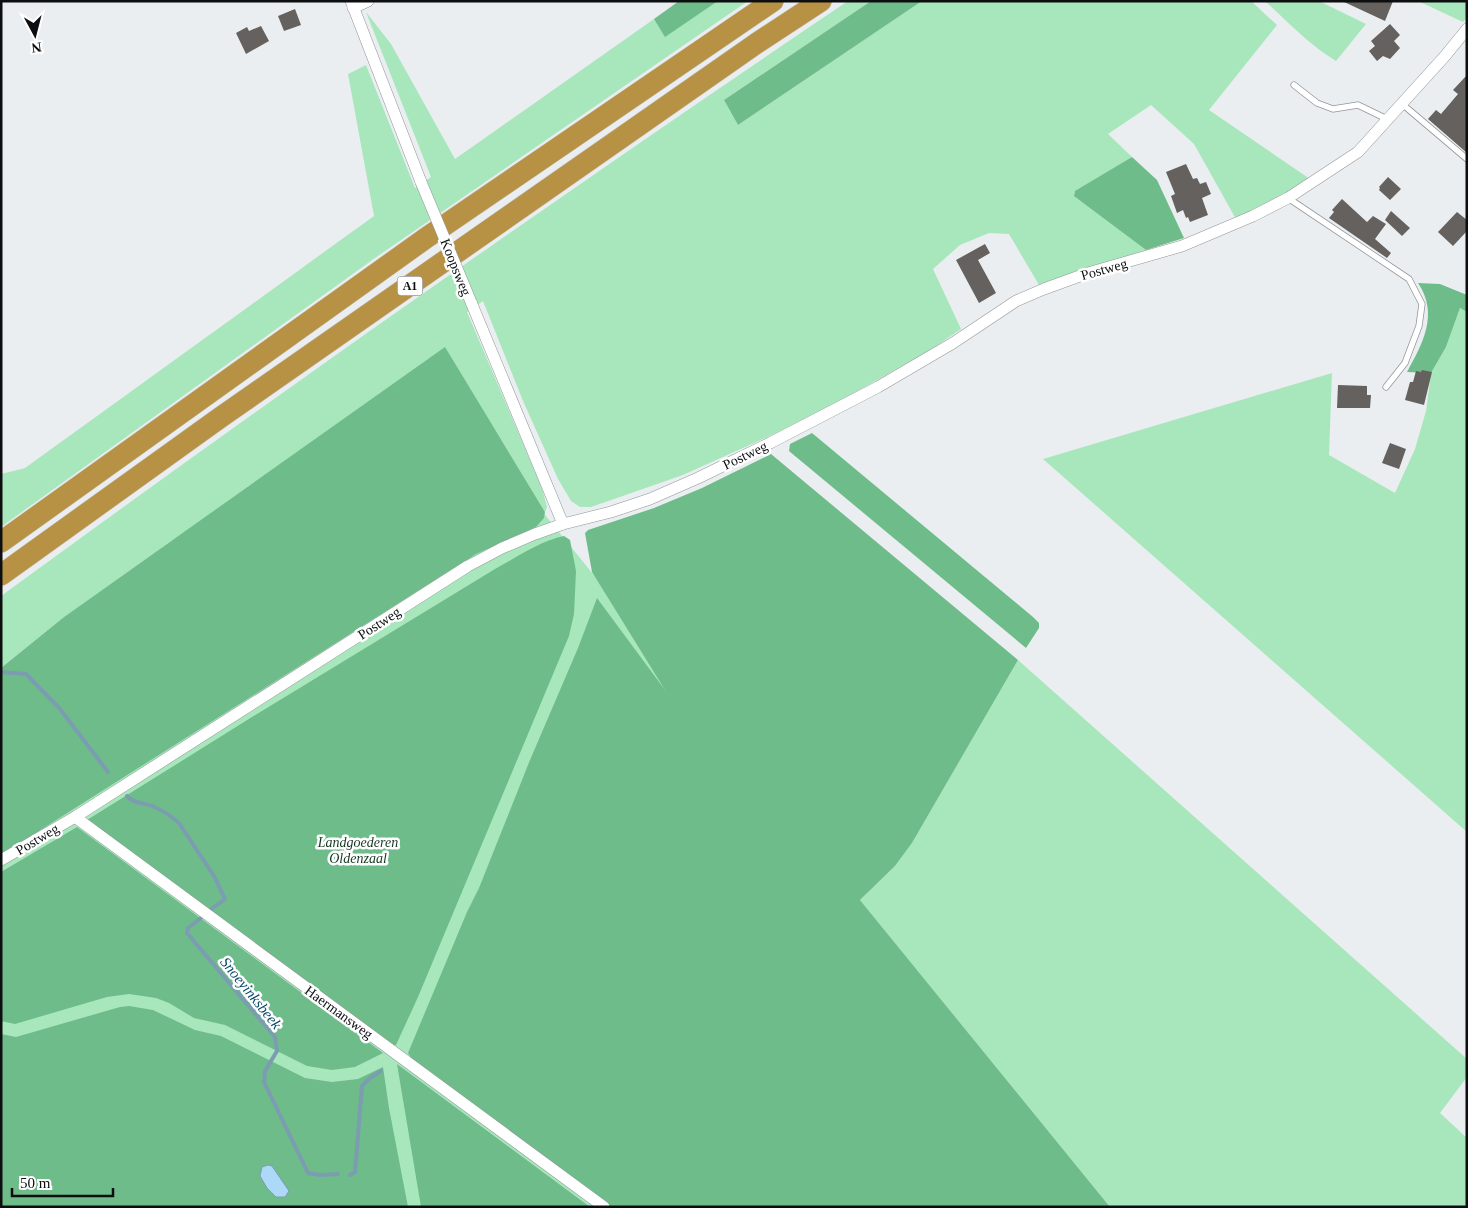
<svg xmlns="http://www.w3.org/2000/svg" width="1468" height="1208" font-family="Georgia,serif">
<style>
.green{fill:#a8e7bc}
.forest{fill:#6ebc8a}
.water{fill:#acd9f8;stroke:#7c9cb2}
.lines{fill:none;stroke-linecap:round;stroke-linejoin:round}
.stream{stroke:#7c9cb2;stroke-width:4}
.building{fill:#64615e}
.service-casing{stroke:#93979a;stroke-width:7}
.minor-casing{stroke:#93979a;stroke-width:12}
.motorway-casing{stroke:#cacaca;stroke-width:22}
.service{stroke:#fff;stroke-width:5.5}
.minor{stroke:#fff;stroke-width:11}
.motorway{stroke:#b89244;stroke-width:21}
.minor-bridge-casing{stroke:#93979a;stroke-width:12;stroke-linecap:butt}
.minor-bridge{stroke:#fff;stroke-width:11}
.labels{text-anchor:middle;stroke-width:5;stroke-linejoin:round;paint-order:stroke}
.shield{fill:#fff;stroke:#555657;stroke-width:1}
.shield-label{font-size:12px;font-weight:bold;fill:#0c0e0f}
.street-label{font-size:14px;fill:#0c0e0f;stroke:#fff}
.park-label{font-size:14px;font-style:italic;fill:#163823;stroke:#fff}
.water-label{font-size:15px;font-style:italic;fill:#074969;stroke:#fff}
</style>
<rect width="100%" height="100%" fill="#eaeef1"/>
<g class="green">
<path d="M718,1H748L375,258L1,527V474L25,468L374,216L348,74L366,65L415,188L431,177L366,12L391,44L455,159L654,19L665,36Z"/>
<path d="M848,1H871L724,100L738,125L922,1H1251L1277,25L1209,110L1310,179L1292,193L1236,219L1194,144L1151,105L1108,134L1132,157L1074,193L1075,196L1146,250L1039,285L1009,234L989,233L960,245L933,269L961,329L930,350L847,397L774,434L683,475L591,507H580L571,501L558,479L523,401L483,301L467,312L542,488L547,507L545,512L494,428L537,505L1107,1207H1V676L177,537L64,617L1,668V596C280,392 562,194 848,1Z"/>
<path d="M1265,1H1319L1366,24L1336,61C1309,45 1288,22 1265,1Z"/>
<path d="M1418,1H1467V17L1463,22Z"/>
<path d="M1460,308L1467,312V832L1043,459L1332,373L1329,455L1395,493L1415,449L1426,411L1431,373L1446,347Z"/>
<path d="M1018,660L1467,1059V1077L1440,1113L1467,1138V1207H1110L860,900L895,866L912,843Z"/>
</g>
<g class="forest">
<path d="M679,1H718L665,37L654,19Z"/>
<path d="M871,1H922L738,125L724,100Z"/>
<path d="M1132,157L1157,180L1184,238L1146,250L1074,196L1075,191Z"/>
<path d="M1418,283L1440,284L1467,295V312L1460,308L1446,347L1431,373L1407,372C1423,343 1439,314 1418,283Z"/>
<path d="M445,347L545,512L544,518L536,527L476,554L1,855V668L64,617Z"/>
<path d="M812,433L1033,617L1039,623V628L1026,648L789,451L790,444Z"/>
<path d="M771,454L1018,660L912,843L895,866L860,900L1110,1207H611L412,1059L408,1053L467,912L479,888L530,760L578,648L597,598L665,690L592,572L585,533L588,530L654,508L702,488Z"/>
<path d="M564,536L570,540L576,571L574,614L569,636L418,997L396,1045L392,1046L87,820L257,714L495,569C517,557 540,541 564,536Z"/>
<path d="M77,827L383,1053L355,1067L332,1070L307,1066L225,1025L194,1018L169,1003L156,998L129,994L107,997L15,1024L1,1021V872Z"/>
<path d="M129,1006L153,1010L195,1030L221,1036L305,1078L332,1082L358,1079L383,1067L389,1108L408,1207H1V1034L16,1037L120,1007Z"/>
<path d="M397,1064L590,1207H421Z"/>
</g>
<path class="water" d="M268,1165L272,1166L289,1191L285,1197H276L267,1188L260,1176L262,1167Z"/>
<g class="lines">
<g class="stream">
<path d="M1,672L26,674L60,709L108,772"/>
<path d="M127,796C132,803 143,803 152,806C162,810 171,816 179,823L214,876L225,899L210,910"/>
<path d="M201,918L188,928L187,933L275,1037L277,1051L265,1071L264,1082L308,1173L320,1175L338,1174"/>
<path d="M350,1175L355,1172L362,1086L370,1078L381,1071"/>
</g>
</g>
<g class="building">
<path d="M1342,1H1393L1385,21Z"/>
<path d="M295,9L301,25L284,31L278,16Z"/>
<path d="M1390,24L1400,35L1394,41L1400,48L1390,59L1383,56L1377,61L1369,51L1375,46L1371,41Z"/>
<path d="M261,26L269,41L246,54L236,33L247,27L249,31Z"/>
<path d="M1467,75V153L1428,119L1436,110L1441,114L1458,94L1453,90Z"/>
<path d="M1186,164L1193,179L1197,178L1200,184L1206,182L1211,194L1202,198L1208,215L1190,222L1188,217L1186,218L1183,210L1177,213L1171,196L1175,194L1166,172Z"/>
<path d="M1388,177L1401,189L1390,200L1379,190L1380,188L1379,187Z"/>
<path d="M1342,199L1367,222L1373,216L1386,224L1375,239L1391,253L1387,258L1329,218L1334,212L1332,210Z"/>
<path d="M1391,211L1410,228L1402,236L1385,220Z"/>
<path d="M1457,212L1467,220V231L1453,246L1438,232Z"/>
<path d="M985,244L990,253L978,260L996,293L979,303L956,260Z"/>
<path d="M1422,370L1432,372L1424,405L1405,400L1410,382H1413L1416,371L1421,372Z"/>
<path d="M1338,385L1367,386V395H1371L1370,408H1337Z"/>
<path d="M1390,443L1406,449L1399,469L1382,463Z"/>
</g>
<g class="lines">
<g class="service-casing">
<g id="service">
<path d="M1294,85L1317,103L1333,109L1358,105L1387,119"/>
<path d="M1401,103L1467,159"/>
<path d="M1288,198L1409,279L1422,304L1419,326L1405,363L1386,387"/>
</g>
</g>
<g class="minor-casing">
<g id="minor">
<path d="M351,1L421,182"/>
<path d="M353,8L368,1"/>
<path d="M471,302L563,524"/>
<path d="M75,817L604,1207"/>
<path d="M1,860L75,817L468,566L502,548L535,534L563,524L611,512L650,499L698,478L770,443L878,387L953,343L1016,301L1044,289L1088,273L1182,246L1253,216L1288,198L1358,152L1445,56L1467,29"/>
</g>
</g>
<g class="motorway-casing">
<g id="motorway">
<path d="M1,542L426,238L773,1"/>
<path d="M1,575L221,417L757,43L821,1"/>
</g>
</g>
<use href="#service" class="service"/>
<use href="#minor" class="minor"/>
<use href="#motorway" class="motorway"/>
<g class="minor-bridge-casing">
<path id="minor-bridge" d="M421,182L471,302"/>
</g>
<use href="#minor-bridge" class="minor-bridge"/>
</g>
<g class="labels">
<rect class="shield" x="397.5" y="276.5" width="25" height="19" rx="4"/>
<g class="shield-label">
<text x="410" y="290">A1</text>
</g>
<g class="street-label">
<text transform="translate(456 267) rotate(68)" y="5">Koopsweg</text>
<text transform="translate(1104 269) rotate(-16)" y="5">Postweg</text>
<text transform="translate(745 455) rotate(-26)" y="5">Postweg</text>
<text transform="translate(379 623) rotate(-33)" y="5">Postweg</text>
<text transform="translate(37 839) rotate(-31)" y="5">Postweg</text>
<text transform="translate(339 1012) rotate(36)" y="5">Haermansweg</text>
</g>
<g class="park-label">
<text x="358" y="847">Landgoederen<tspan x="358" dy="16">Oldenzaal</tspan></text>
</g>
<g class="water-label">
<text transform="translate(251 993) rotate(51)" y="5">Snoeyinksbeek</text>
</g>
</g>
<rect width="1468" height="1208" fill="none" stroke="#0c0e0f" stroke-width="5"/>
<g transform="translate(35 35) rotate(173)" stroke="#ffffff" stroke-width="4" paint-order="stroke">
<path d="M0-4L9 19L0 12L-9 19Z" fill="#0c0e0f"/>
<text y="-8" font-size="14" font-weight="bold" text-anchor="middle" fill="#0c0e0f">N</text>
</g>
<path d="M12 1188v8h101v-8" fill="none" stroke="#0c0e0f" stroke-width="2.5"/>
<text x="20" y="1188" font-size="15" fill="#0c0e0f" stroke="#ffffff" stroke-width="4" paint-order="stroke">50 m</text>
</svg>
